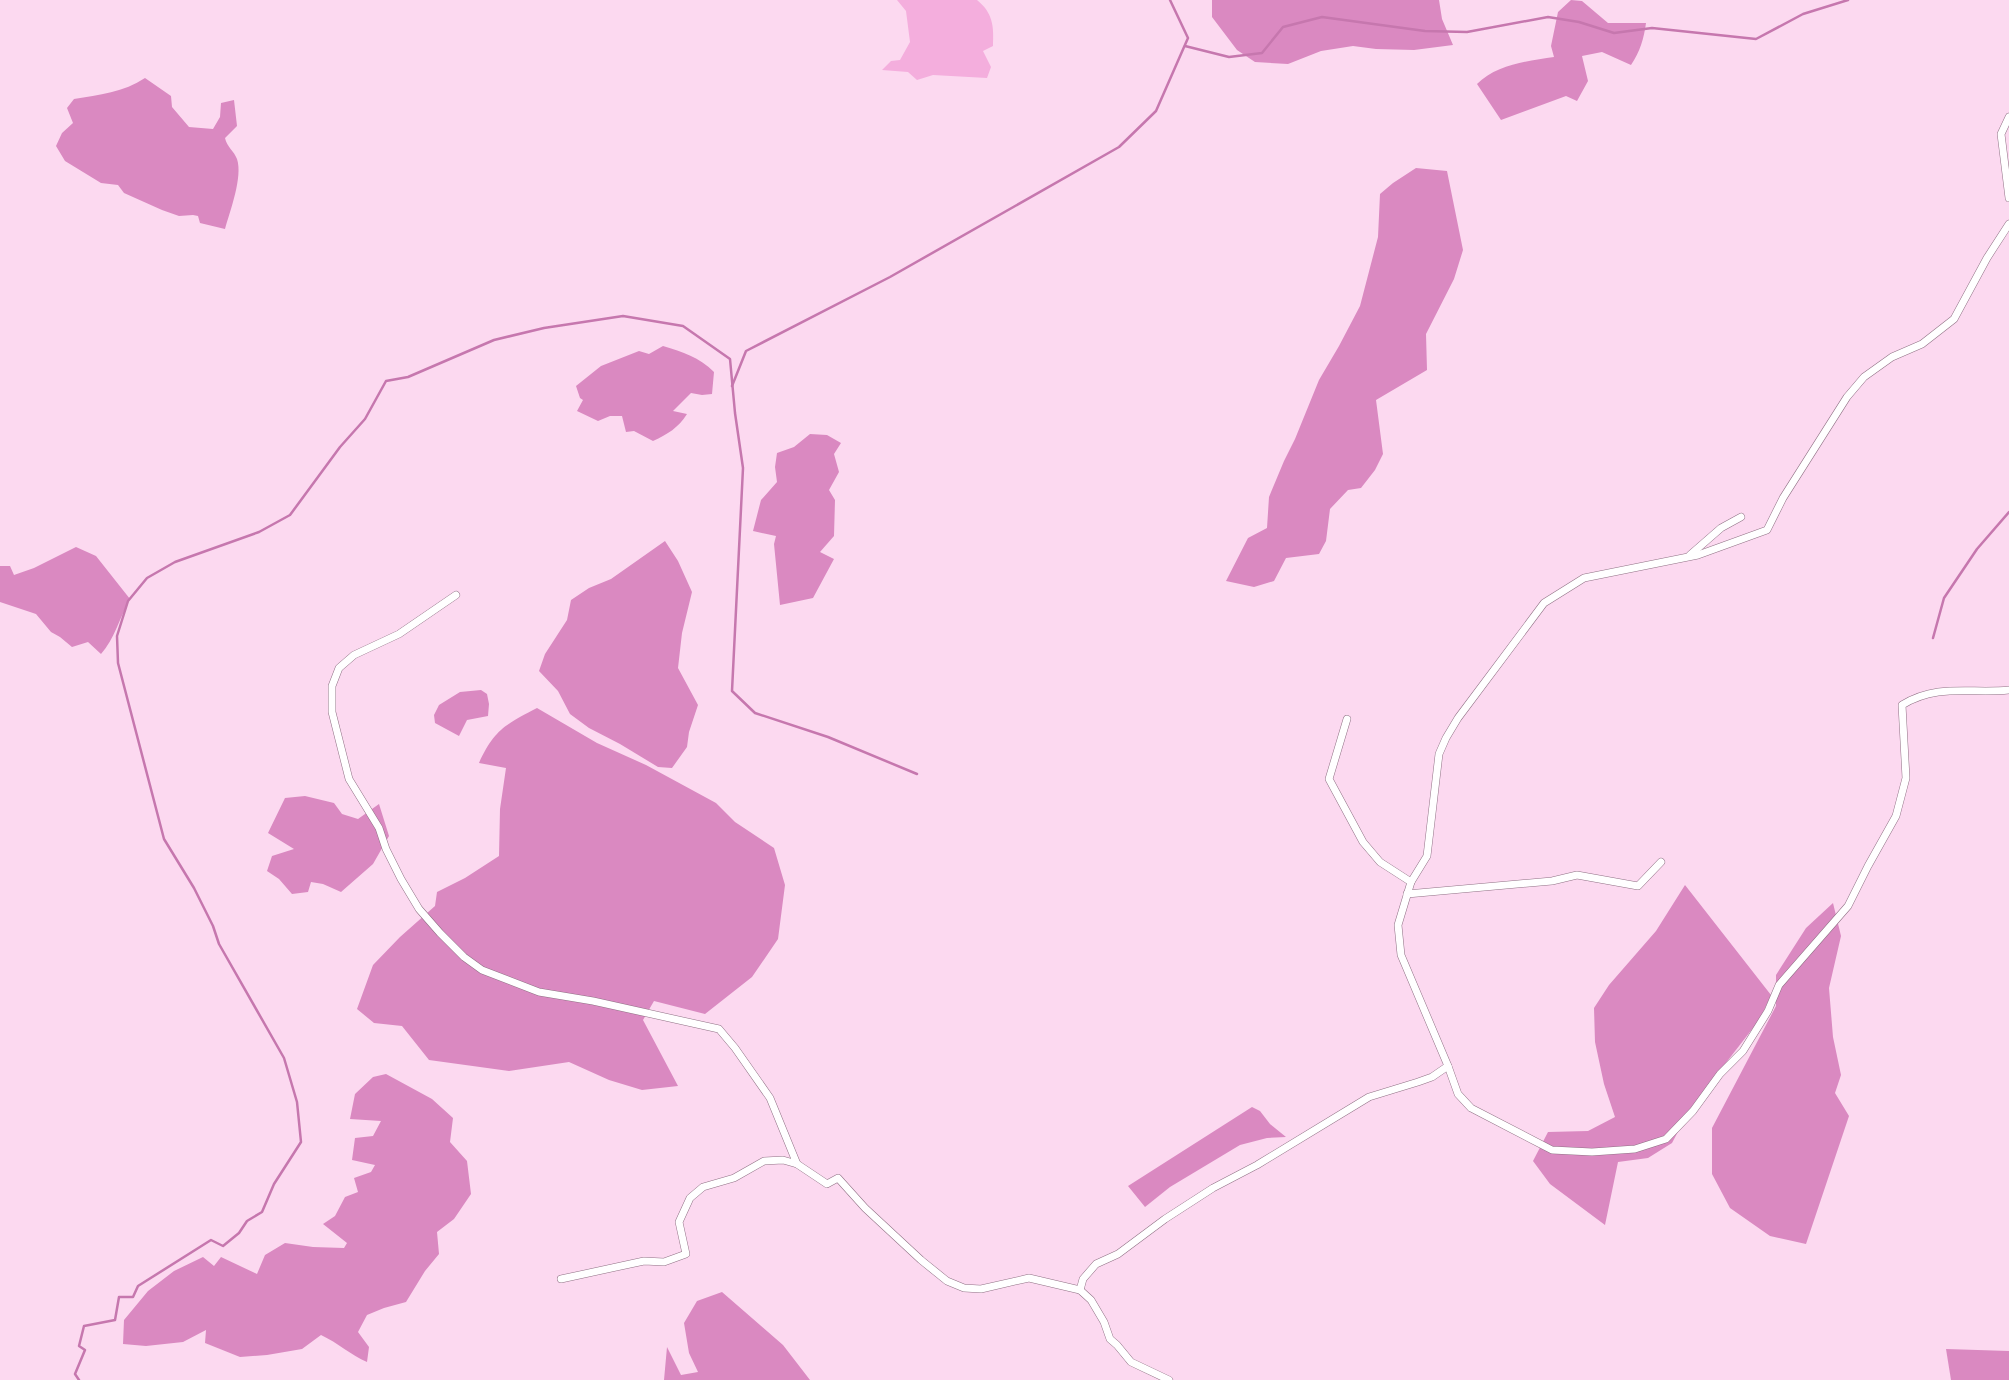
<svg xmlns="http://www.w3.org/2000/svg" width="2009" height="1380" font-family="'Fira Sans',sans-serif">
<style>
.green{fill:#f4aedd}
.forest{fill:#da89c1}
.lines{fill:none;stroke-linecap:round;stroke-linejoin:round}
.stream{stroke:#c677ae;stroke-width:2.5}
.minor-casing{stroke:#907185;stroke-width:8}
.minor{stroke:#fff;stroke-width:7}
</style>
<rect width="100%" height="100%" fill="#fcd9f0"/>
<path class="green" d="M897,0H977C993,13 994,26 993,46L983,51L991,67L987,78L933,75L917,80L908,72L882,70L891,61L900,60L910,42L906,11Z"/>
<g class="forest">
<path d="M1212,0H1439L1442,19L1453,45L1414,50L1376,49L1353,46L1321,51L1288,64L1255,62L1237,50L1212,17Z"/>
<path d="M1571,0L1582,1L1608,23H1646C1644,38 1640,52 1631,65L1602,52L1582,56L1588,81L1577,101L1566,96L1501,120L1477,84C1497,64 1528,61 1554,57L1551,46L1558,12Z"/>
<path d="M145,78L171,96L172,107L189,127L213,129L220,117L221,103L234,100L237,126L225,138C227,147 234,151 237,159C243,177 230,211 225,229L200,223L198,216L193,215L179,216L162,210L124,193L118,185L101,183L65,161L56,146L62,133L73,123L67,108L74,99C99,95 124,92 145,78Z"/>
<path d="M1416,168L1447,171L1463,250L1454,279L1426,334L1427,370L1376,400L1383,454L1375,470L1361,488L1348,490L1330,509L1326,541L1319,554L1286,558L1274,581L1254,587L1226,581L1248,538L1267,528L1269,497L1284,461L1295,439L1319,380L1339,346L1360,306L1378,237L1380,194L1393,183Z"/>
<path d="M663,346C683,352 699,357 714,372L712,394L702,395L691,393L673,411L687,414C678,428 668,434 653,441L634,431L626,432L622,416H610L598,421L577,411L583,400L580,398L576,386L601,366L639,351L649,354Z"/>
<path d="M810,434L827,435L841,443L834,454L839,472L829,490L835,500L834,536L820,552L834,559L813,598L780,605L774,544L776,536L753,531L761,500L777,482L775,467L777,453L794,447Z"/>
<path d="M665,541L678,561L692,592L682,633L678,668L698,705L689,732L687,747L672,768L658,767L620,744L589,728L570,714L558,691L539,671L545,654L567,620L571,600L589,588L611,579Z"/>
<path d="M76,547L96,556L130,599C120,617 114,640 101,654L88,642L72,647L60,637L51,632L36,614L0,602V566H10L14,575L34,568Z"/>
<path d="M481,690L487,694L489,704L488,716L467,720L459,736L435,723L434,715L439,705L460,692Z"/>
<path d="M537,708L597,743L646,765L716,803L735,822L774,848L785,885L778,939L752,977L705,1014L654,1001L643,1020L678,1086L642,1090L609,1080L569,1062L509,1071L429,1060L402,1026L374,1023L357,1009L373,965L400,937L435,906L437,892L465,878L499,856L500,809L506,768L479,763C494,730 506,724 537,708Z"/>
<path d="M305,796L334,803L342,814L358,819L379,804L389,836L373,864L341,892L323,884L311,882L308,892L292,894L279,879L267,871L272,856L294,849L268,833L285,798Z"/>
<path d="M1685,885L1771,995L1760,1019L1690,1109L1672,1143L1648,1158L1618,1162L1605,1225L1550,1184L1533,1161L1548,1132L1588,1131L1615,1117L1604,1084L1595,1042L1594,1008L1609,985L1656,931Z"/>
<path d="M1833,903L1841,936L1829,988L1833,1037L1841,1075L1835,1093L1849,1116L1806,1244L1770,1236L1730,1208L1712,1174V1128L1776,1006V975L1806,928Z"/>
<path d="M386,1074L432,1099L453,1118L450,1142L467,1161L471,1194L454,1219L437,1232L439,1254L425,1271L406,1302L384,1308L367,1315L358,1332L369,1347L367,1362C351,1355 338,1343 321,1335L302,1349L267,1355L240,1357L205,1343L206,1330L183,1342L146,1346L123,1344L124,1320L148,1291L174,1271L203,1257L214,1266L221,1257L257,1274L265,1255L285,1243L313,1247L344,1248L347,1243L323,1224L335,1216L345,1197L358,1192L354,1178L371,1172L375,1165L352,1160L355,1138L373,1136L381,1121L350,1119L355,1094L373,1077Z"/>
<path d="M1252,1107L1260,1111L1270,1124L1286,1137L1267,1138L1240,1145L1170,1187L1145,1207L1128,1186Z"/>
<path d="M722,1292L783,1345L810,1380H664L667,1347L681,1375L698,1372L689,1353L684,1323L697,1301Z"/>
<path d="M1946,1349L2009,1351V1380H1951Z"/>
</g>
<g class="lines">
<g class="stream">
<path d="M1185,46L1229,57L1262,53L1283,27L1322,17L1425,31L1467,32L1548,17L1579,22L1614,33L1652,28L1756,39L1803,14L1848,0"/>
<path d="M732,386L746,351L890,277L1119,147L1156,111L1188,38L1170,0"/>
<path d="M1933,638L1944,598L1977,549L2009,512"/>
<path d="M79,1380L75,1374L85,1350L79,1346L84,1326L115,1320L119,1297H133L138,1286L211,1240L223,1246L239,1233L247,1221L262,1212L274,1184L301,1142L297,1102L284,1058L219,944L213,926L194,888L164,839L118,663L117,636L128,601L147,578L175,562L259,532L290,515L340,447L365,419L386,381L408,377L494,340L544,328L623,316L683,326L730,359L735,413L743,468L732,691L755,713L828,737L917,774"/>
</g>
<g class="minor-casing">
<g id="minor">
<path d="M2009,117L2001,134L2009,198"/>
<path d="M1690,555L1721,528L1741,517"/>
<path d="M456,595L399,634L354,655L339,668L332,686V712L349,779L379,828L386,849L401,879L419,909L440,933L464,957L482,970L539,992L593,1001L719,1029L735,1048L770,1098L797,1164L783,1160L764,1161L734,1178L703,1187L690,1198L679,1222L686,1254L664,1262L644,1261L561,1279"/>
<path d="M1347,719L1329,779L1363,842L1380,862L1411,882"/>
<path d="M1407,894L1552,881L1577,875L1638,886L1661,862"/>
<path d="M1448,1066L1458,1094L1471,1108L1552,1150L1592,1152L1635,1149L1666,1139L1693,1111L1720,1074L1743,1051L1768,1011L1779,985L1848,906L1868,866L1896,816L1906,778L1902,705C1938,683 1971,694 2009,690"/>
<path d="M797,1164L827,1184L838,1178L865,1208L921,1260L947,1281L964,1288L981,1289L1029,1278L1080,1290L1091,1300L1104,1322L1110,1339L1117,1345L1131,1362L1169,1380"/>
<path d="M1080,1290L1083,1279L1096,1264L1118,1254L1165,1219L1213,1188L1257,1165L1369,1097L1418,1082L1432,1077L1448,1066L1401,955L1398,925L1411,882L1427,856L1439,754L1446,738L1458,718L1544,603L1584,578L1698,555L1767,530L1783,498L1847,397L1864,377L1892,357L1922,344L1954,319L1987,258L2009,224"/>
</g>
</g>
<use href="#minor" class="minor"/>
</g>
</svg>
